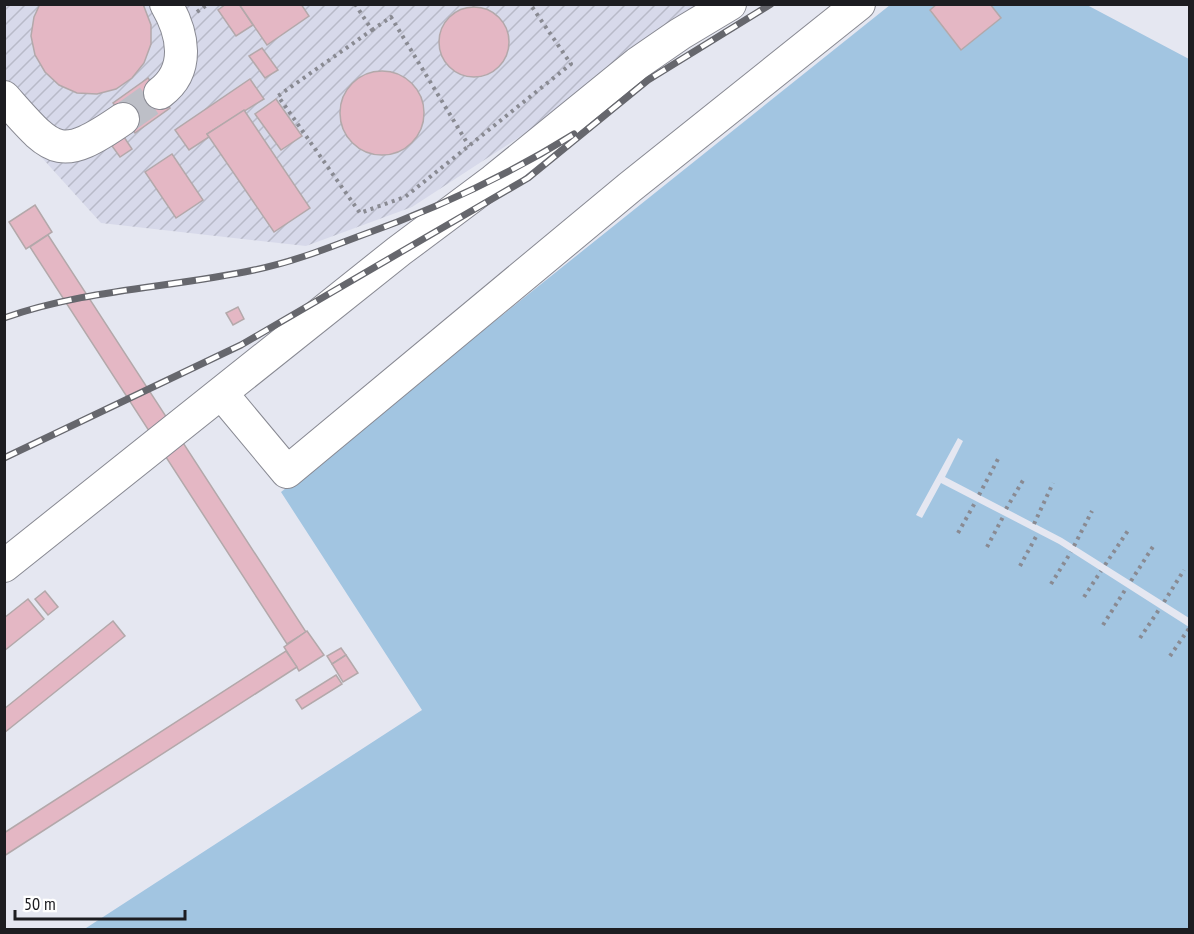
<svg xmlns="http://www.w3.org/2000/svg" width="1194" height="934" font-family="'PT Sans Narrow',sans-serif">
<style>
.industrial{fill:url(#industrial-furrows)}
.water{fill:#a2c5e1}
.pier{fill:#e5e7f1}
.building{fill:#e4b7c4;stroke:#b3a8aa;stroke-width:1.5}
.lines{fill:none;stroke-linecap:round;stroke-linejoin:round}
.minor-tunnel{stroke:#bdbfc7;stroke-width:32;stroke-dasharray:32 16;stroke-linecap:butt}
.minor-casing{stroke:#888992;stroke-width:34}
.path{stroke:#898a92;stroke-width:4;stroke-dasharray:3 4.5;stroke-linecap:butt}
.minor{stroke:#fff;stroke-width:32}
.rail-casing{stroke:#66676d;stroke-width:7}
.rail{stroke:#fff;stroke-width:4.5;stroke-dasharray:14;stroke-linecap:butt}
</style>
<defs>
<pattern id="industrial-furrows" width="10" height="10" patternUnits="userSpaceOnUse" patternTransform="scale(1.5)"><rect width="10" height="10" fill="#d7d9ea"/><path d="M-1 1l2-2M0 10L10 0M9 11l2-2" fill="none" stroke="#b8bac8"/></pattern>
</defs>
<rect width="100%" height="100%" fill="#e5e7f1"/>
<path class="industrial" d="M5,5H709L552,116L412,207L306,246L101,223L5,117Z"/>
<path class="water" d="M890,5H937L930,11L961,50L990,5H1087L1189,59V929L83,930L422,710L281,492Z"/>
<path class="pier" d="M958,438L963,441L945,477L1062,538L1189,618V627L1059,544L941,483L922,518L916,515Z"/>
<g class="building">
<path d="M40,4H143L151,25V44L144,63L132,78L116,89L97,94L77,93L59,85L45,72L35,55L31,36L34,17Z"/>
<path d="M226,4H239L253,25L236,36L218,10Z"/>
<path d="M239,4H301L309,16L267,45Z"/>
<path d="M937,4H990L1001,18L961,50L930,10Z"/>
<circle cx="474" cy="42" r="35"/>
<path d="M262,48L278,70L265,78L249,56Z"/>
<circle cx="382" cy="113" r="42"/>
<path d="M148,78L170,108L135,133L113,103Z"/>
<path d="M250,79L264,99L207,134L209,137L189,150L175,130Z"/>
<path d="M276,99L302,136L281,150L255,114Z"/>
<path d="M244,110L310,208L274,232L207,134Z"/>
<path d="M124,137L132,149L120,157L112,146Z"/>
<path d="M172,154L203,200L176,218L145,172Z"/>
<path d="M35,205L52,232L26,249L9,222Z"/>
<path d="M48,235L306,632L287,644L30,247Z"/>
<path d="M238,307L244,319L233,325L226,313Z"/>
<path d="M45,591L58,607L48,615L35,599Z"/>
<path d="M28,599L44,619L4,651V618Z"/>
<path d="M113,621L125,636L4,733V709Z"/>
<path d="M307,631L324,655L299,671L284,647Z"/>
<path d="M341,648L346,655L332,664L327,656Z"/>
<path d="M286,651L297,667L4,856V833Z"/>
<path d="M346,655L358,673L343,682L332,664Z"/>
<path d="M336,675L342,684L302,709L296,700Z"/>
</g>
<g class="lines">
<path class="minor-tunnel" d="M123,119L160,93"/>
<g class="minor-casing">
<g id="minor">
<path d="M160,93C191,70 183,33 166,4"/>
<path d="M4,97C53,152 58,164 123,119"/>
<path d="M222,394L287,472L630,187L859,4"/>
<path d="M4,566L399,251L494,180L638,63L680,34L730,4"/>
</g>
</g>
<g class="path">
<path d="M355,4L372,30L278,96L360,213L405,197L571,64L530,4"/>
<path d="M197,12L208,4"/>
<path d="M372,30L391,17L469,146"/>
<path d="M979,495L998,459"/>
<path d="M1006,509L1025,477"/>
<path d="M1034,524L1053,483"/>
<path d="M958,533L976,501"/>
<path d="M1074,546L1092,511"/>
<path d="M987,547L1004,515"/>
<path d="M1105,565L1129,529"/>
<path d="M1020,566L1038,533"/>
<path d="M1131,581L1154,545"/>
<path d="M1051,584L1071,552"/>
<path d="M1084,597L1101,571"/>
<path d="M1164,602L1184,570"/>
<path d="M1103,625L1127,587"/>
<path d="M1140,638L1160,608"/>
<path d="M1170,656L1190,627"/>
</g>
<use href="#minor" class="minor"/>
<g class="rail-casing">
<g id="rail">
<path d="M4,318C86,289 170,288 254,270C289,263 323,250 357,237C433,210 505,177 574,134"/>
<path d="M4,458L241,345L528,178L648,80L771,4"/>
</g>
</g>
<use href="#rail" class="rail"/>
</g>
<rect width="1194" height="934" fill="none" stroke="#1d1d21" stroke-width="12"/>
<path d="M15 910v9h170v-9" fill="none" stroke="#1d1d21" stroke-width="3"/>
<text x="24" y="910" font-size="18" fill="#1d1d21" stroke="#ffffff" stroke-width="4.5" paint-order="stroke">50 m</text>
</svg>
